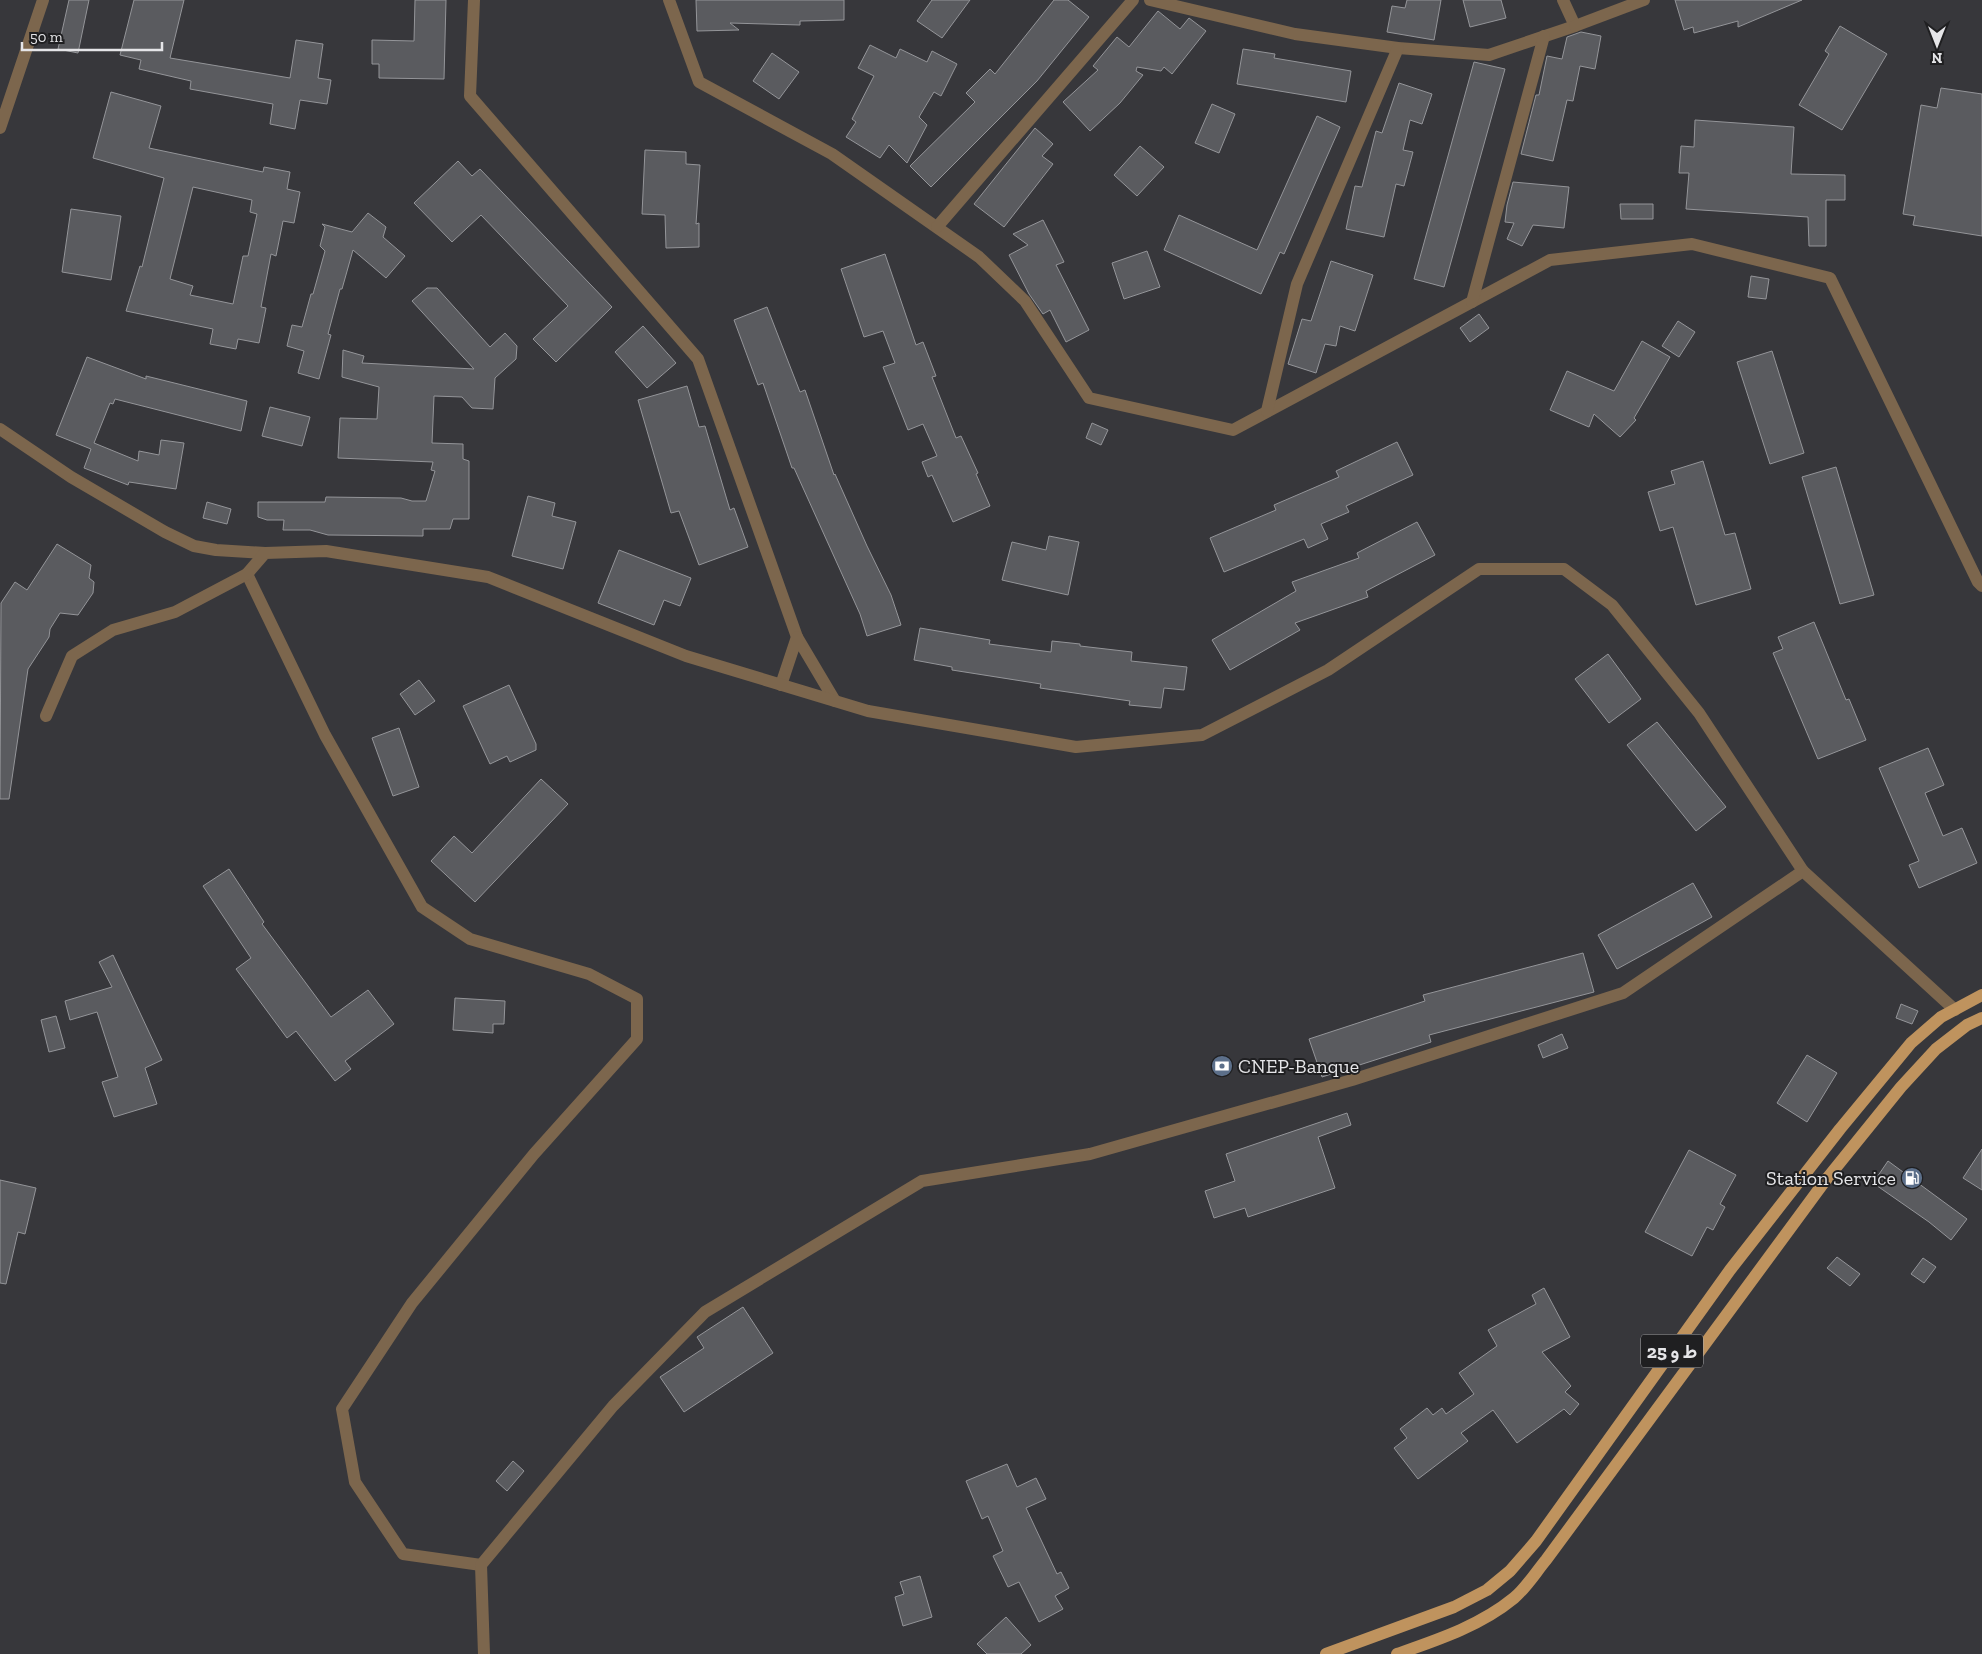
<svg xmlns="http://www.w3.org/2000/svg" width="1982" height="1654" font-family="'Zilla Slab',Vazirmatn,serif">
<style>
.building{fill:#5a5b5f;stroke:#949599;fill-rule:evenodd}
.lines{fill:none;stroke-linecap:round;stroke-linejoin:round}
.minor{stroke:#7c664d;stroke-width:12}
.major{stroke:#bf935e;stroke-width:12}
.labels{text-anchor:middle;stroke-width:4;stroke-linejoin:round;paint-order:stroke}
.shield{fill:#1f1f21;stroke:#aaaaac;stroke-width:1}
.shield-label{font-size:19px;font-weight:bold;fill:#e5e5e8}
.poi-label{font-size:20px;fill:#e5e5e8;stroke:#1f1f21;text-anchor:start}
</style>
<rect width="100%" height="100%" fill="#37373b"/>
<g class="building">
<path d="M69,0H89L78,53L58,49Z"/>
<path d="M134,0H184L170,58L290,78L296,40L323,44L318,78L331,80L327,104L300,100L295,129L270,124L273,104L190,89L191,81L139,69L141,60L120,55Z"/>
<path d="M415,0H446L444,79L379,78V64H372V40L414,41Z"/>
<path d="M696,0H844V20L800,21V25L730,23L739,30L697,31Z"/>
<path d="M932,0H970L942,38L917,21Z"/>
<path d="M1054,0H1068L1089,17L1037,81L931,187L910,166L975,102L966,93L990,69L995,74Z"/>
<path d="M1407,0H1441L1434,40L1387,32L1392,6L1405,8Z"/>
<path d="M1463,0H1501L1506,18L1470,27Z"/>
<path d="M1675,0H1802L1738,27V21L1694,33L1693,27L1684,30Z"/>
<path d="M1158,11L1180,29L1189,18L1206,31L1172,74L1164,67L1161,71L1137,67L1136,71L1143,75L1120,103L1090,131L1063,102L1098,70L1093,66L1117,37L1129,47Z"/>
<path d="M1840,26L1887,54L1842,130L1799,105L1829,54L1825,51Z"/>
<path d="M1581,32L1601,36L1595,69L1580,66L1573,101L1567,100L1553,161L1521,154L1536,95H1539L1547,56L1562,59L1567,37Z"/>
<path d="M870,45L896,58L900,49L927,62L932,51L957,64L941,96L934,92L919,117L927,125L907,163L889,145L880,158L846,137L856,122L852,119L874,76L858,68Z"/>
<path d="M1243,49L1275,54L1274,58L1351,71L1346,102L1237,84Z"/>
<path d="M772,53L799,72L779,99L753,81Z"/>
<path d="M1474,62L1505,69L1444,287L1414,279Z"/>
<path d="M1399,83L1432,94L1422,124L1410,120L1403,150L1413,152L1404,186L1396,184L1384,237L1346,229L1355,186L1362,187L1376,131L1382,133Z"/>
<path d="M1941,88L1982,94V236L1913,225L1915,216L1903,214L1921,105L1937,108Z"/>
<path d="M111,92L161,106L149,148L263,172L264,167L290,172L287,189L300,192L294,223L283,221L276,256L271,254L261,307L266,308L259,343L238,339L236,349L210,344L213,329L126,311L140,266L142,267L164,178L93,158ZM193,187L252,200L250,212L257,214L248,256H243L233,304L190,295L193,286L170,279Z"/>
<path d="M1212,104L1235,114L1219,153L1195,143Z"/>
<path d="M1317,116L1340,127L1284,254L1280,252L1261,294L1164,250L1179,215L1257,250Z"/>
<path d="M1695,120L1794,127L1791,174L1845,175V200H1826V246H1809L1808,217L1686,209L1689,173H1679L1681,146L1694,147Z"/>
<path d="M1035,128L1053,144L1042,156L1053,164L1004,227L974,204Z"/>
<path d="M1140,146L1164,167L1137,196L1114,175Z"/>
<path d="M645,150L686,152V164L700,165L696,224L699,223V247L666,248L665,215L642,214Z"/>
<path d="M458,161L472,176L480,169L612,307L556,362L533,339L568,306L481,215L452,242L414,203Z"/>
<path d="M1513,182L1569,187L1564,228L1533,225L1522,246L1507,239L1514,223L1505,222L1507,205Z"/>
<path d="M1620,204H1653V219H1621Z"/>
<path d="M71,209L121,216L111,280L62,272Z"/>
<path d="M368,213L386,227L383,237L405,256L386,278L353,250L342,289H340L328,334L331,335L319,379L298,373L304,351L287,346L292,325L302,327L311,294H313L325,251L320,246L325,227L322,224L352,232Z"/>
<path d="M1043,220L1064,262L1056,265L1089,330L1066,342L1050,310L1043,314L1029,294L1009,255L1028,245L1013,234Z"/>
<path d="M1147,251L1160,287L1124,299L1112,263Z"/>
<path d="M885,254L916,345L923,342L936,376L932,377L956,438L961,436L978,473L976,474L990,506L953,522L932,475L928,477L922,462L937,456L923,424L908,430L883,367L895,363L883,331L864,337L841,269Z"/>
<path d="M1331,261L1373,275L1355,331L1340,326L1336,346L1325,344L1316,373L1288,364L1302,319L1311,321Z"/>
<path d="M1751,276L1769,279L1766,299L1748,297Z"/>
<path d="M427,288H437L490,347L505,333L517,346L516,359L495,378L493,409L472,408L462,397L434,396L432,443L463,444V459L469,461V519H453L450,529H423V536L328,535L310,530H283L284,520H267L258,517V502H325L326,497L401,498L412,501H426L435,471L431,470L433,462L338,458L340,418L377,419L379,387L342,377L343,350L364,356L362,363L474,369L412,301Z"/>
<path d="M767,307L800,392L805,390L834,475L835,474L867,546L891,595L901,625L867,636L860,614L794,468H792L763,383L758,385L734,320Z"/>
<path d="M1479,314L1489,328L1470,342L1460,328Z"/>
<path d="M1678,321L1695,332L1679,357L1662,346Z"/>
<path d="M643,326L676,363L647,388L615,352Z"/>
<path d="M1642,341L1670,357L1634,418L1636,420L1620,437L1594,414L1589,427L1550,410L1567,371L1614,391Z"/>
<path d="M1772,351L1804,453L1770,464L1737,362Z"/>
<path d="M87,357L146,379V376L247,401L241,431L115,399L113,404L110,403L94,443L138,461L139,451L159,455L161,440L184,443L176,489L129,482L128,485L84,468L91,449L56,435Z"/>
<path d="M687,386L699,427L705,426L730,510L734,508L748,547L699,565L679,511L671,513L638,400Z"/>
<path d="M270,407L310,417L302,446L262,436Z"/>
<path d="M1092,423L1108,430L1101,445L1086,438Z"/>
<path d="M1397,442L1413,475L1346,506L1349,512L1321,524L1328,539L1308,548L1304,539L1224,572L1210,538L1276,510L1274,505L1339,477L1336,471Z"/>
<path d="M1703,461L1725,535L1735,533L1751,589L1696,605L1673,527L1660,531L1648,492L1675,484L1671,471Z"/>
<path d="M1836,467L1874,595L1840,604L1802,477Z"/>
<path d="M528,496L555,503L552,516L576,522L563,569L512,556Z"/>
<path d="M207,502L231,509L227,524L203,518Z"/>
<path d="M1417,522L1435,555L1366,591L1368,597L1295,623L1300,630L1230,670L1212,640L1296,591L1292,582L1359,558L1357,553Z"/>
<path d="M1049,536L1079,542L1068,595L1002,580L1012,542L1046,550Z"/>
<path d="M57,544L91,565L89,578L94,582L93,593L78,615L60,613L50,629L49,637L28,669L9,799H0L1,603L15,582L27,590Z"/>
<path d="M619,550L691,578L680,606L664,600L654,625L598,603Z"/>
<path d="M1814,622L1846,700L1849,699L1866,740L1818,759L1773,653L1783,649L1778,637Z"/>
<path d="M920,628L990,640L989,644L1051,652L1052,641L1080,644V646L1132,652L1131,661L1187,667L1184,690L1164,688L1161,708L1129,705L1130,701L1040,688L1041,684L952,670V667L914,660Z"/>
<path d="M1608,654L1641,699L1609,723L1575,679Z"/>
<path d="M419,680L435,701L415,715L400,694Z"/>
<path d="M509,685L536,744V750L510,762L507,756L490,764L463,706Z"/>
<path d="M1657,722L1726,807L1696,831L1627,745Z"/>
<path d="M399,728L419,787L393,796L372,738Z"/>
<path d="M1928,748L1944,785L1925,793L1943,836L1962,828L1977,863L1919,888L1909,865L1919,861L1879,768Z"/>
<path d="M541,779L568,804L475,902L431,861L454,836L472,853Z"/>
<path d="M229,869L264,922L262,924L331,1017L368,990L394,1024L345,1061L351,1069L335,1081L296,1031L287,1038L236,969L251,958L203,886Z"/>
<path d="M1693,883L1712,917L1617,969L1598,935Z"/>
<path d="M1583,953L1594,992L1429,1035L1431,1042L1322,1077L1309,1039L1425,1001L1423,995Z"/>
<path d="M113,955L162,1060L145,1068L157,1104L114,1117L102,1082L118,1077L97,1012L70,1020L65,1001L112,987L99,962Z"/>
<path d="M455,998L505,1001L504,1024H493V1033L453,1030Z"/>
<path d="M1901,1004L1918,1011L1912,1024L1896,1018Z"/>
<path d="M56,1016L65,1048L49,1052L41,1020Z"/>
<path d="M1562,1034L1568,1048L1543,1058L1538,1045Z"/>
<path d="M1807,1055L1837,1073L1807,1122L1777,1103Z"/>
<path d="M1347,1113L1351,1125L1318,1137L1335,1188L1248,1217L1245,1208L1214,1218L1205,1191L1235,1181L1226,1154Z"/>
<path d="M1982,1149V1190L1963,1178Z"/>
<path d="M1689,1150L1736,1175L1720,1204L1725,1207L1713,1230L1707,1227L1692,1256L1645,1232Z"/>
<path d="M1888,1161L1967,1219L1951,1240L1929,1222L1873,1183Z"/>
<path d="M0,1180L36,1188L25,1234L18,1232L6,1284L0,1283Z"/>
<path d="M1837,1257L1860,1274L1850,1286L1827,1268Z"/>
<path d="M1923,1258L1936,1267L1924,1283L1911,1274Z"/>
<path d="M1544,1288L1570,1337L1542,1352L1571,1386L1565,1392L1579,1404L1570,1415L1564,1409L1517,1443L1493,1410L1461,1433L1468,1441L1418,1479L1394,1448L1407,1438L1400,1429L1427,1408L1433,1415L1442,1408L1446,1414L1474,1394L1459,1373L1497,1346L1488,1330L1536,1304L1532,1295Z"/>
<path d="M743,1307L773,1353L684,1412L660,1377L704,1348L697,1337Z"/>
<path d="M513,1461L524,1471L507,1491L496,1481Z"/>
<path d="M1007,1464L1017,1487L1036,1478L1046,1499L1026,1508L1057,1574L1061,1572L1069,1588L1055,1596L1063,1609L1039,1622L1019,1582L1008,1587L993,1556L1003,1551L988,1516L982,1519L966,1481Z"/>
<path d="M920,1576L932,1617L903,1626L895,1597L904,1594L900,1582Z"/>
<path d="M1006,1617L1031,1645L1021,1654H987L977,1644Z"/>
</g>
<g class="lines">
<g class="minor">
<path d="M474,0L470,96L698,359L797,637"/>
<path d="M669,0L699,82L832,154L979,257L1025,301L1089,398L1233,430L1550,260L1692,244L1830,278L1978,582L1982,586"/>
<path d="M1150,0L1295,34L1398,48L1489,55L1575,26L1563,0"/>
<path d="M1575,26L1644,0"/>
<path d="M0,128L43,0"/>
<path d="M937,227L1133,0"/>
<path d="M1472,302L1544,36"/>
<path d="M1267,411L1297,284L1398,48"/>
<path d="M0,429L71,477L165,532L194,546L216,550L265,553"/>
<path d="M247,574L325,735L422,907L470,939L589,974L637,999V1039L534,1154L412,1303L342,1409L355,1482L403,1554L481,1565"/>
<path d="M781,685L797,637L835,701"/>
<path d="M46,716L72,656L113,630L175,612L247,574L265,553L326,551L488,577L686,656L868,711L1076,747L1202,735L1328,670L1479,569H1564L1612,605L1699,713L1803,871"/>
<path d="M484,1654L481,1565L613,1406L705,1312L922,1181L1090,1154L1352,1080L1623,993L1803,871L1955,1010"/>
</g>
<g class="major">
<path d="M1326,1654L1454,1607L1487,1590L1510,1571L1536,1541L1730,1270L1840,1129L1911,1043L1941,1017L1982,995"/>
<path d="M1397,1654C1437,1640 1480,1626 1514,1598C1526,1588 1536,1572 1546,1560L1825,1181L1901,1087L1936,1049L1967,1025L1982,1018"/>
</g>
</g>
<defs>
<g id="bank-disc" transform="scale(1.125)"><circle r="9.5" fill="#5c6f8a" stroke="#1f1f21"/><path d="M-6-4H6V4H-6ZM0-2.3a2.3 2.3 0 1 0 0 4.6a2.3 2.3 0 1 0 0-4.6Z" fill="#fff"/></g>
<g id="fuel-disc" transform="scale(1.125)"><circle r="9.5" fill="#5c6f8a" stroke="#1f1f21"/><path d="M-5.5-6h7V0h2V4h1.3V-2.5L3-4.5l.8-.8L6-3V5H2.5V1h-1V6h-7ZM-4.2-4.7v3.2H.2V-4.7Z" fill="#fff"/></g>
</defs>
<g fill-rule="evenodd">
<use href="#bank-disc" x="1222" y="1066"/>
<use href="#fuel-disc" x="1912" y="1178"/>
</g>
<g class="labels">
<rect class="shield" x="1641" y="1334.5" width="62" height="33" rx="4"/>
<g class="shield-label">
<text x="1672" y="1358">ط و 25</text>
</g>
<g class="poi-label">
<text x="1238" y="1073">CNEP-Banque</text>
<text x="1896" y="1185" text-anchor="end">Station Service</text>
</g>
</g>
<g transform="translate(1937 45) rotate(180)" stroke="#1f1f21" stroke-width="4" paint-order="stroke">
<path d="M0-4L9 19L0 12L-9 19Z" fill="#e5e5e8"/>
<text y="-8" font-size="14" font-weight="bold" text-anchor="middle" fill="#e5e5e8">N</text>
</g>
<path d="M22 42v8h140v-8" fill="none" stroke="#e5e5e8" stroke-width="2.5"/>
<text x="30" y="42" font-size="15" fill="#e5e5e8" stroke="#1f1f21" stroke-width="4" paint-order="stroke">50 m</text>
</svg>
